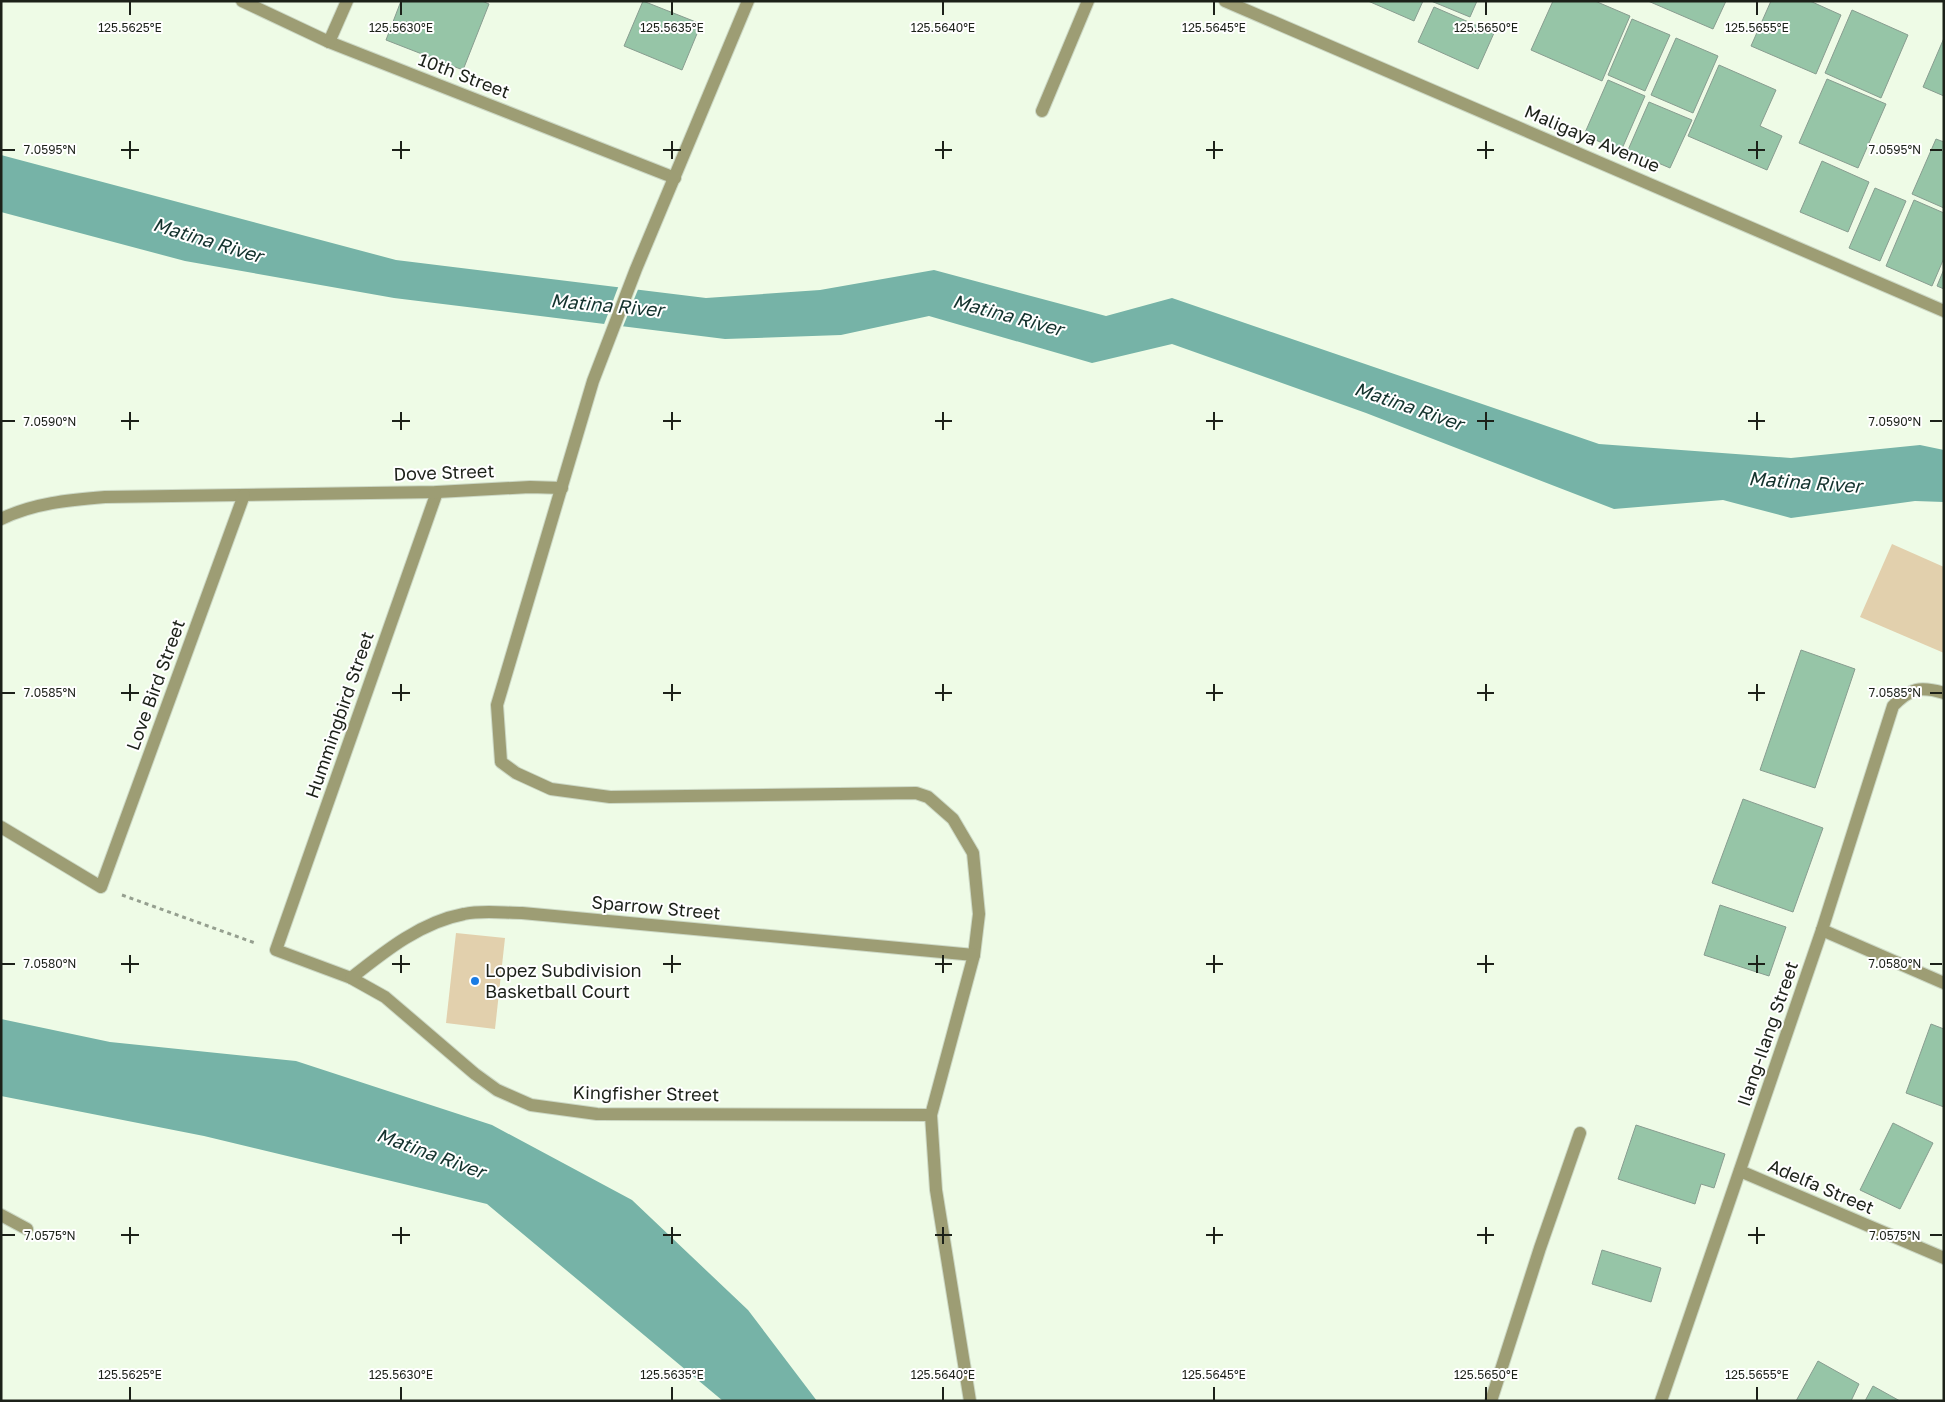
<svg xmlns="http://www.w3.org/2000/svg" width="1945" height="1402" font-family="'Golos Text',sans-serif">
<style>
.green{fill:#e2d0ad}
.water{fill:#76b3a7}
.pier{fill:#eefbe6}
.building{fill:#96c5a7;stroke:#889d90}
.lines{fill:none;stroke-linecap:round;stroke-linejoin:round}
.street-casing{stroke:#ccd8c5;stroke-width:14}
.path{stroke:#959f8f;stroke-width:3;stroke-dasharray:4 4;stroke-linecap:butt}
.street{stroke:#9d9d74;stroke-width:12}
.ticks{fill:none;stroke:#1c2119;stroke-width:2}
.poi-dot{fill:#1a7ce4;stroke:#fff;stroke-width:2}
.labels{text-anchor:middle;stroke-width:4;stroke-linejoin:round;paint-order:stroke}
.street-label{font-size:18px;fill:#1c2119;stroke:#fff}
.poi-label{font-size:18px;fill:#1c2119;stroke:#fff;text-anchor:start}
.water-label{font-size:19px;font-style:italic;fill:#13322d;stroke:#fff}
.ticks-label{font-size:12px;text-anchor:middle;fill:#1c2119;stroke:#fff;stroke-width:4;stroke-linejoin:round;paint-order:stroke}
</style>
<rect width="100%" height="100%" fill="#eefbe6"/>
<g class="green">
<path d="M1892,544L1944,567V653L1860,617Z"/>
<path d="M456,933L505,938L495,1029L446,1023Z"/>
</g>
<g class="water">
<path d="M1,155L396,260L706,298L820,290L934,270L1106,316L1172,298L1599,444L1791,458L1920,445L1944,450V502L1915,501L1791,518L1723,500L1614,509L1366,413L1172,344L1092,363L929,316L841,335L725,339L394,298L185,261L1,212Z"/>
<path d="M1,1019L110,1042L296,1061L492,1125L632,1200L748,1310L817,1401H723L487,1204L204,1136L1,1096Z"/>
</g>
<path class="pier" d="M619,285L639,287L622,329L603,327Z"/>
<g class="building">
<path d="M401,1H482L489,4L463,70L386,40Z"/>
<path d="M643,1L701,24L682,70L624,46Z"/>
<path d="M1368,1H1423L1414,21Z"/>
<path d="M1431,1H1477L1470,17Z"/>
<path d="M1553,1H1595L1630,16L1602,81L1531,50Z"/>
<path d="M1648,1H1726L1713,29Z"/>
<path d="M1771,1H1810L1841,15L1816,74L1751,46Z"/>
<path d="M1434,7L1494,33L1478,69L1418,42Z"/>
<path d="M1852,10L1908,35L1881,98L1825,73Z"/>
<path d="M1632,19L1670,35L1645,91L1608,75Z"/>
<path d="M1676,38L1718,56L1693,113L1651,95Z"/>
<path d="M1944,38V96L1923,87Z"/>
<path d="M1719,65L1776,90L1760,126L1782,136L1767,170L1688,136Z"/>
<path d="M1827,79L1886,104L1858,168L1799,143Z"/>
<path d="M1608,80L1645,96L1621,151L1584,135Z"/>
<path d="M1649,102L1692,120L1670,168L1628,150Z"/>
<path d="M1936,139L1944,142V208L1912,194Z"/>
<path d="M1822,161L1869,182L1848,232L1800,212Z"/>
<path d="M1875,188L1906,201L1880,261L1849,248Z"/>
<path d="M1914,200L1944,213V258L1932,286L1886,266Z"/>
<path d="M1944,269V289L1937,286Z"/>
<path d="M1801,650L1855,669L1815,788L1760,770Z"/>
<path d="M1743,799L1823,828L1793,912L1712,883Z"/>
<path d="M1720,905L1786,927L1769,976L1704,955Z"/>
<path d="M1931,1024L1944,1029V1107L1906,1093Z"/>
<path d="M1893,1123L1933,1143L1900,1209L1860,1190Z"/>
<path d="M1636,1125L1725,1154L1714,1188L1701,1184L1695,1204L1618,1179Z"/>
<path d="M1602,1250L1661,1268L1651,1302L1592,1284Z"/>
<path d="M1818,1361L1859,1384L1851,1401H1796Z"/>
<path d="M1873,1386L1900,1401H1865Z"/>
</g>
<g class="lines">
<g class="street-casing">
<g id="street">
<path d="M242,1L329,42L675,178"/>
<path d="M748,1L636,269L593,381L497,705L501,762L516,773L551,789L610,797L916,793L928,797L953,819L973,853L979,914L974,955L931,1115"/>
<path d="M1225,1L1944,311"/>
<path d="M329,42L347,1"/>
<path d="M1042,111L1088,1"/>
<path d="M437,492L276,950L351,978L385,997L475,1074L497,1090L531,1105L597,1114L931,1115L936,1190L970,1401"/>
<path d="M1,519C34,503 69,500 105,497L437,492L530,487L562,488"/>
<path d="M1,827L101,887L244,495"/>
<path d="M1822,930L1944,983"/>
<path d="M351,978C385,951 421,922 464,914C482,910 504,913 522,913L974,955"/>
<path d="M1740,1171L1944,1258"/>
<path d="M1,1215L27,1229"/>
<path d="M1491,1401L1540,1248L1580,1133"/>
<path d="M1661,1401L1822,930L1893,706C1910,688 1920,686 1944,693"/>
</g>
</g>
<path class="path" d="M122,895L255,943"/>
<use href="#street" class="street"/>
</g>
<path class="ticks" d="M130,2V15M401,2V15M672,2V15M943,2V15M1214,2V15M1486,2V15M1757,2V15M130,141V159M401,141V159M672,141V159M943,141V159M1214,141V159M1486,141V159M1757,141V159M2,150H15M121,150H139M392,150H410M663,150H681M935,150H952M1206,150H1223M1477,150H1494M1748,150H1765M1930,150H1942M130,412V430M401,412V430M672,412V430M943,412V430M1214,412V430M1486,412V430M1757,412V430M2,421H15M121,421H139M392,421H410M663,421H681M935,421H952M1206,421H1223M1477,421H1494M1748,421H1765M1930,421H1942M130,684V701M401,684V701M672,684V701M943,684V701M1214,684V701M1486,684V701M1757,684V701M2,693H15M121,693H139M392,693H410M663,693H681M935,693H952M1206,693H1223M1477,693H1494M1748,693H1765M1930,693H1942M130,955V973M401,955V973M672,955V973M943,955V973M1214,955V973M1486,955V973M1757,955V973M2,964H15M121,964H139M392,964H410M663,964H681M935,964H952M1206,964H1223M1477,964H1494M1748,964H1765M1930,964H1942M130,1227V1244M401,1227V1244M672,1227V1244M943,1227V1244M1214,1227V1244M1486,1227V1244M1757,1227V1244M2,1235H15M121,1235H139M392,1235H410M663,1235H681M935,1235H952M1206,1235H1223M1477,1235H1494M1748,1235H1765M1930,1235H1942M130,1387V1400M401,1387V1400M672,1387V1400M943,1387V1400M1214,1387V1400M1486,1387V1400M1757,1387V1400"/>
<circle class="poi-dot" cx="475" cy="981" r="5"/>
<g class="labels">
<g class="street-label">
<text transform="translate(464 76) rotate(21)" y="6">10th Street</text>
<text transform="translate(1592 139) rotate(23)" y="6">Maligaya Avenue</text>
<text transform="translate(444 473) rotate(-2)" y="6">Dove Street</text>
<text transform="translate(156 685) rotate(-70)" y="6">Love Bird Street</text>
<text transform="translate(340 715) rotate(-71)" y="6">Hummingbird Street</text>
<text transform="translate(656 908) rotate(5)" y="6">Sparrow Street</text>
<text transform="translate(1768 1034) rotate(-71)" y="6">Ilang-Ilang Street</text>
<text transform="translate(646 1094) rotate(1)" y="6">Kingfisher Street</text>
<text transform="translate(1821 1187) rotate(23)" y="6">Adelfa Street</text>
</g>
<g class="poi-label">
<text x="485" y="977">Lopez Subdivision<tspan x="485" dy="21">Basketball Court</tspan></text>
</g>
<g class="water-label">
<text transform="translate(208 240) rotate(17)" y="7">Matina River</text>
<text transform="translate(607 305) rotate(5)" y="7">Matina River</text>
<text transform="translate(1008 315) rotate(15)" y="7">Matina River</text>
<text transform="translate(1409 406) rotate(19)" y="7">Matina River</text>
<text transform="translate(1805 482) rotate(4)" y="7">Matina River</text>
<text transform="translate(431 1153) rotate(20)" y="7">Matina River</text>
</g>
</g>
<g class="ticks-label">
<text x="130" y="32">125.5625°E</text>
<text x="401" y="32">125.5630°E</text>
<text x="672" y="32">125.5635°E</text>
<text x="943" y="32">125.5640°E</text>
<text x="1214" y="32">125.5645°E</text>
<text x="1486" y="32">125.5650°E</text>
<text x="1757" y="32">125.5655°E</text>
<text x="50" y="154">7.0595°N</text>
<text x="1895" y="154">7.0595°N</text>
<text x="50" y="426">7.0590°N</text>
<text x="1895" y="426">7.0590°N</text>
<text x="50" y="697">7.0585°N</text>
<text x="1895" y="697">7.0585°N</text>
<text x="50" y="968">7.0580°N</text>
<text x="1895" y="968">7.0580°N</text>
<text x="50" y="1240">7.0575°N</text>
<text x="1895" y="1240">7.0575°N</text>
<text x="130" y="1379">125.5625°E</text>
<text x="401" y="1379">125.5630°E</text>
<text x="672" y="1379">125.5635°E</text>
<text x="943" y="1379">125.5640°E</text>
<text x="1214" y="1379">125.5645°E</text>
<text x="1486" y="1379">125.5650°E</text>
<text x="1757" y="1379">125.5655°E</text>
</g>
<rect width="1945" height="1402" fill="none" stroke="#1c2119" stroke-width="5"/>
</svg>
